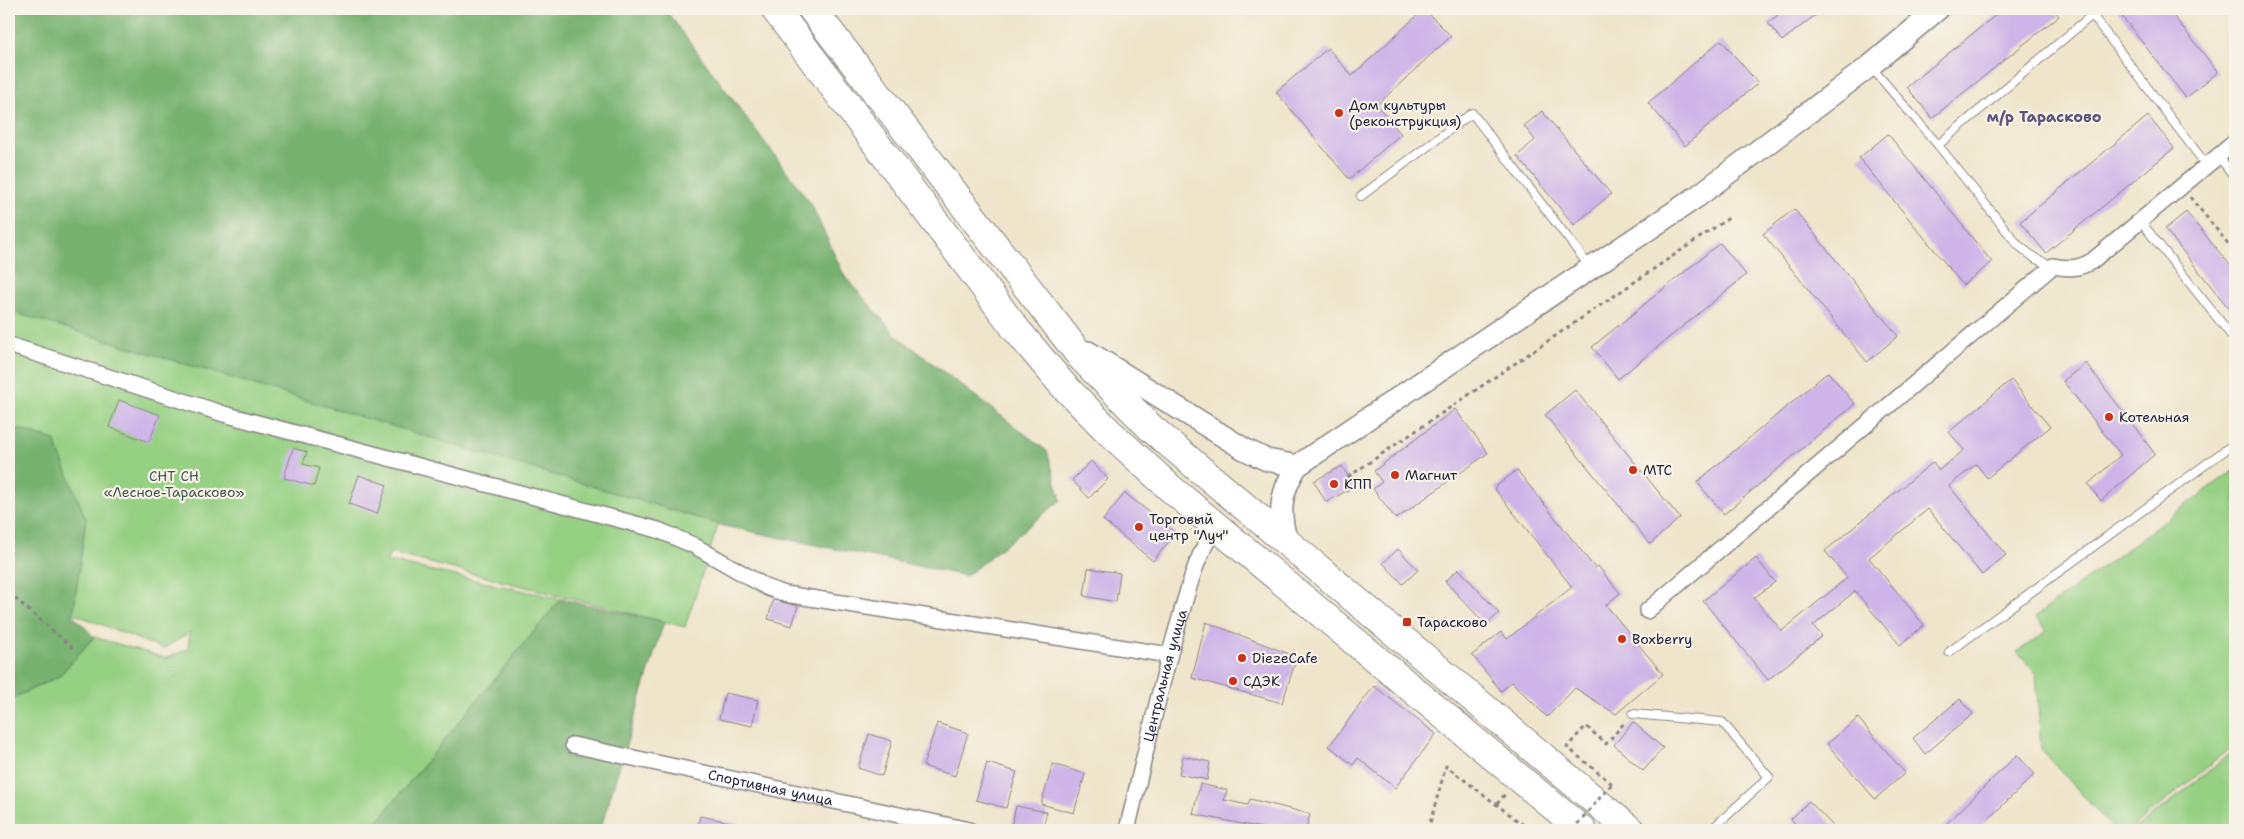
<svg xmlns="http://www.w3.org/2000/svg" width="2244" height="839" font-family="'Shantell Sans',sans-serif">
<style>
.green{fill:#96d083;stroke:#5c795f}
.forest{fill:#78b271;stroke:#4d6a56}
.building{fill:#ceb4e8}
.lines{fill:none;stroke-linecap:round;stroke-linejoin:round}
.lane-casing{stroke:#888483;stroke-width:10}
.street-casing{stroke:#888483;stroke-width:18}
.secondary-casing{stroke:#888483;stroke-width:24}
.highway-casing{stroke:#888483;stroke-width:30}
.path{stroke:#888483;stroke-width:3;stroke-dasharray:4 4;stroke-linecap:butt}
.lane{stroke:#fff;stroke-width:8}
.street{stroke:#fff;stroke-width:15}
.secondary{stroke:#fff;stroke-width:21}
.highway{stroke:#fff;stroke-width:28}
.path-bridge{stroke:#888483;stroke-width:3;stroke-dasharray:4 4;stroke-linecap:butt}
.poi-dot{fill:#c8321e;stroke:#f7f3e8;stroke-width:2}
.labels{text-anchor:middle;stroke-width:4.5;stroke-linejoin:round;paint-order:stroke}
.poi-label{font-size:14px;fill:#22223b;stroke:#f7f3e8;text-anchor:start}
.park-label{font-size:14px;fill:#455651;stroke:#f7f3e8}
.street-label{font-size:14px;fill:#22223b;stroke:#f7f3e8}
.neighbourhood-label{font-size:15px;font-weight:bold;fill:#5e5578;stroke:#f7f3e8}
</style>
<rect width="100%" height="100%" fill="#f7f3e8"/>
<filter id="ink" filterUnits="userSpaceOnUse"><feTurbulence type="fractalNoise" baseFrequency=".02" numOctaves="2"/><feDisplacementMap in="SourceGraphic" scale="10" xChannelSelector="R" yChannelSelector="G"/><feConvolveMatrix kernelMatrix="1 2 1 2 8 2 1 2 1" color-interpolation-filters="sRGB"/></filter>
<filter id="wash" filterUnits="userSpaceOnUse"><feTurbulence type="fractalNoise" baseFrequency=".0096" numOctaves="4" result="noise"/><feDisplacementMap in="SourceGraphic" scale="20" xChannelSelector="R" yChannelSelector="G"/><feGaussianBlur stdDeviation="1.12" result="paint"/><feColorMatrix in="noise" values="0 0 0 0 0 0 0 0 0 0 0 0 0 0 0 0 0 1.4 0 .05"/><feComposite in="paint" operator="in"/></filter>
<g filter="url(#wash)">
<rect width="100%" height="100%" fill="#efe5cb"/>
<g class="green">
<path d="M9,295L721,516L685,627L390,553L387,561L561,599L370,830H9V700L59,676L94,637L166,658L188,649L190,632L163,649L60,608L9,436Z"/>
<path d="M2235,469V745L2129,830H2114L2041,749L2036,674L2017,652L2047,631L2035,617Z"/>
<path d="M2235,750V830H2134Z"/>
</g>
<g class="forest">
<path d="M9,9H665L811,204L845,277L897,336L1047,451L1061,500L966,576L724,526L9,311Z"/>
<path d="M9,426L54,440L86,519L73,615L94,637L59,676L9,700Z"/>
<path d="M561,599L664,622L600,830H370Z"/>
</g>
<g id="blocks">
<g class="building">
<path d="M1424,9L1451,36L1377,105L1401,134L1349,179L1276,92L1328,48L1352,76Z"/>
<path d="M1785,9H1823L1782,41L1768,23Z"/>
<path d="M2003,9H2053L2059,16L1932,118L1907,87Z"/>
<path d="M2116,9H2168L2218,72L2186,98Z"/>
<path d="M1721,40L1758,83L1685,146L1648,103Z"/>
<path d="M1542,111L1611,194L1574,225L1517,156L1535,140L1524,126Z"/>
<path d="M2148,116L2174,148L2046,253L2020,222Z"/>
<path d="M1888,134L1992,262L1963,285L1859,158Z"/>
<path d="M1794,209L1898,336L1867,362L1763,234Z"/>
<path d="M2186,212L2235,271V316L2165,229Z"/>
<path d="M1720,243L1746,275L1618,379L1592,347Z"/>
<path d="M2086,363L2155,454L2101,501L2088,484L2121,455L2063,381Z"/>
<path d="M1828,372L1855,404L1724,514L1697,482Z"/>
<path d="M2011,380L2050,427L1987,478L1976,464L1949,486L2006,555L1982,575L1928,509L1869,558L1924,625L1900,645L1855,591L1813,626L1822,636L1768,680L1703,601L1756,558L1775,582L1754,598L1782,631L1847,578L1825,551L1933,462L1939,470L1964,450L1949,432Z"/>
<path d="M1575,390L1680,518L1650,544L1545,415Z"/>
<path d="M119,400L160,415L149,442L109,427Z"/>
<path d="M1455,409L1488,453L1396,519L1373,489L1382,482L1374,471Z"/>
<path d="M293,448L307,452L303,464L319,468L314,486L284,478Z"/>
<path d="M1091,461L1108,479L1089,498L1072,480Z"/>
<path d="M1342,466L1354,487L1326,502L1314,481Z"/>
<path d="M1517,470L1595,568L1598,566L1620,593L1606,605L1663,674L1616,714L1575,688L1547,717L1512,682L1501,691L1472,655L1501,632L1507,639L1572,587L1494,488Z"/>
<path d="M359,475L387,485L377,514L349,504Z"/>
<path d="M1125,493L1176,533L1153,561L1103,520Z"/>
<path d="M1398,549L1418,570L1403,584L1383,563Z"/>
<path d="M1088,568L1120,573L1116,602L1084,596Z"/>
<path d="M1459,569L1499,613L1486,625L1445,581Z"/>
<path d="M773,600L798,606L792,626L768,619Z"/>
<path d="M1206,622L1297,657L1282,703L1192,678Z"/>
<path d="M1374,686L1436,734L1395,788L1358,758L1353,765L1329,746Z"/>
<path d="M725,693L758,700L752,726L719,719Z"/>
<path d="M1960,699L1973,714L1925,754L1913,738Z"/>
<path d="M1858,718L1905,773L1875,799L1827,744Z"/>
<path d="M1633,722L1663,748L1643,771L1614,745Z"/>
<path d="M937,723L968,733L955,776L923,766Z"/>
<path d="M869,734L892,741L882,776L858,768Z"/>
<path d="M2017,755L2035,774L1977,830H1940Z"/>
<path d="M1183,756L1210,762L1207,780L1179,774Z"/>
<path d="M987,763L1017,772L1006,808L976,800Z"/>
<path d="M1053,764L1085,774L1074,813L1041,804Z"/>
<path d="M1200,784L1227,790L1224,800L1248,805L1250,799L1310,814L1306,830H1272L1193,814Z"/>
<path d="M1809,801L1837,830H1801L1791,819Z"/>
<path d="M1016,806L1047,812L1042,830L1011,828Z"/>
<path d="M700,816L740,824L739,830H697Z"/>
</g>
</g>
</g>
<g filter="url(#ink)">
<use href="#blocks" fill-opacity="0" stroke="#888483" stroke-width="1"/>
<g class="lines">
<g class="lane-casing">
<g id="lane">
<path d="M1871,67L1938,145"/>
<path d="M2218,156L2235,177"/>
<path d="M1361,196L1472,113L1590,267"/>
<path d="M2141,222L2235,340"/>
<path d="M2053,266L2036,259L2018,245L1938,145L2092,15L2207,166"/>
<path d="M1949,652L2235,443"/>
<path d="M1633,714L1722,722L1769,777L1711,830"/>
</g>
</g>
<g class="street-casing">
<g id="street">
<path d="M9,345L224,414L658,530L693,545L768,588L785,594L1169,655"/>
<path d="M1647,611L2053,266C2068,269 2079,269 2092,261L2235,142"/>
<path id="s1" d="M573,745L969,830"/>
<path id="s2" d="M1127,830C1144,760 1159,688 1180,618C1189,586 1197,554 1216,526"/>
</g>
</g>
<g class="secondary-casing">
<g id="secondary">
<path d="M1088,352L1244,449L1267,460L1297,466"/>
<path d="M1287,542C1278,512 1280,493 1297,466L1698,196L1870,66L1938,9"/>
</g>
</g>
<g class="highway-casing">
<g id="highway">
<path d="M775,9L1015,328L1062,384L1108,431L1170,488L1582,830"/>
<path d="M812,9L1082,358L1152,429L1630,830"/>
</g>
</g>
<g class="path">
<path d="M2190,197L2235,252"/>
<path d="M1348,477L1730,217"/>
<path d="M9,593L75,650"/>
<path d="M1612,784L1567,747L1586,726L1606,744L1626,721"/>
<path d="M1497,804L1506,793"/>
<path d="M1428,830L1446,766L1530,830"/>
</g>
<use href="#lane" class="lane"/>
<use href="#street" class="street"/>
<use href="#secondary" class="secondary"/>
<use href="#highway" class="highway"/>
<path class="path-bridge" d="M1572,830L1612,784"/>
</g>
</g>
<g class="poi-dot">
<circle cx="1339" cy="113" r="5"/>
<circle cx="2109" cy="417" r="5"/>
<circle cx="1633" cy="470" r="5"/>
<circle cx="1395" cy="475" r="5"/>
<circle cx="1334" cy="484" r="5"/>
<circle cx="1139" cy="527" r="5"/>
<rect x="1402" y="617" width="10" height="10" rx="2.5"/>
<circle cx="1622" cy="639" r="5"/>
<circle cx="1242" cy="658" r="5"/>
<circle cx="1233" cy="681" r="5"/>
</g>
<g class="labels">
<g class="poi-label">
<text x="1349" y="110">Дом культуры<tspan x="1349" dy="16">(реконструкция)</tspan></text>
<text x="2119" y="422">Котельная</text>
<text x="1643" y="475">МТС</text>
<text x="1405" y="480">Магнит</text>
<text x="1344" y="489">КПП</text>
<text x="1149" y="524">Торговый<tspan x="1149" dy="16">центр "Луч"</tspan></text>
<text x="1417" y="627">Тарасково</text>
<text x="1632" y="644">Boxberry</text>
<text x="1252" y="663">DiezeCafe</text>
<text x="1243" y="686">СДЭК</text>
</g>
<g class="park-label">
<text x="174" y="481">СНТ СН<tspan x="174" dy="16">«Лесное-Тарасково»</tspan></text>
</g>
<g class="street-label">
<text dy="5" stroke="none"><textPath href="#s2" startOffset="159">Центральная улица</textPath></text>
<text dy="5" stroke="none"><textPath href="#s1" startOffset="202">Спортивная улица</textPath></text>
</g>
<g class="neighbourhood-label">
<text x="2044" y="122">м/р Тарасково</text>
</g>
</g>
<rect width="2244" height="839" fill="none" stroke="#f7f3e8" stroke-width="30"/>
</svg>
